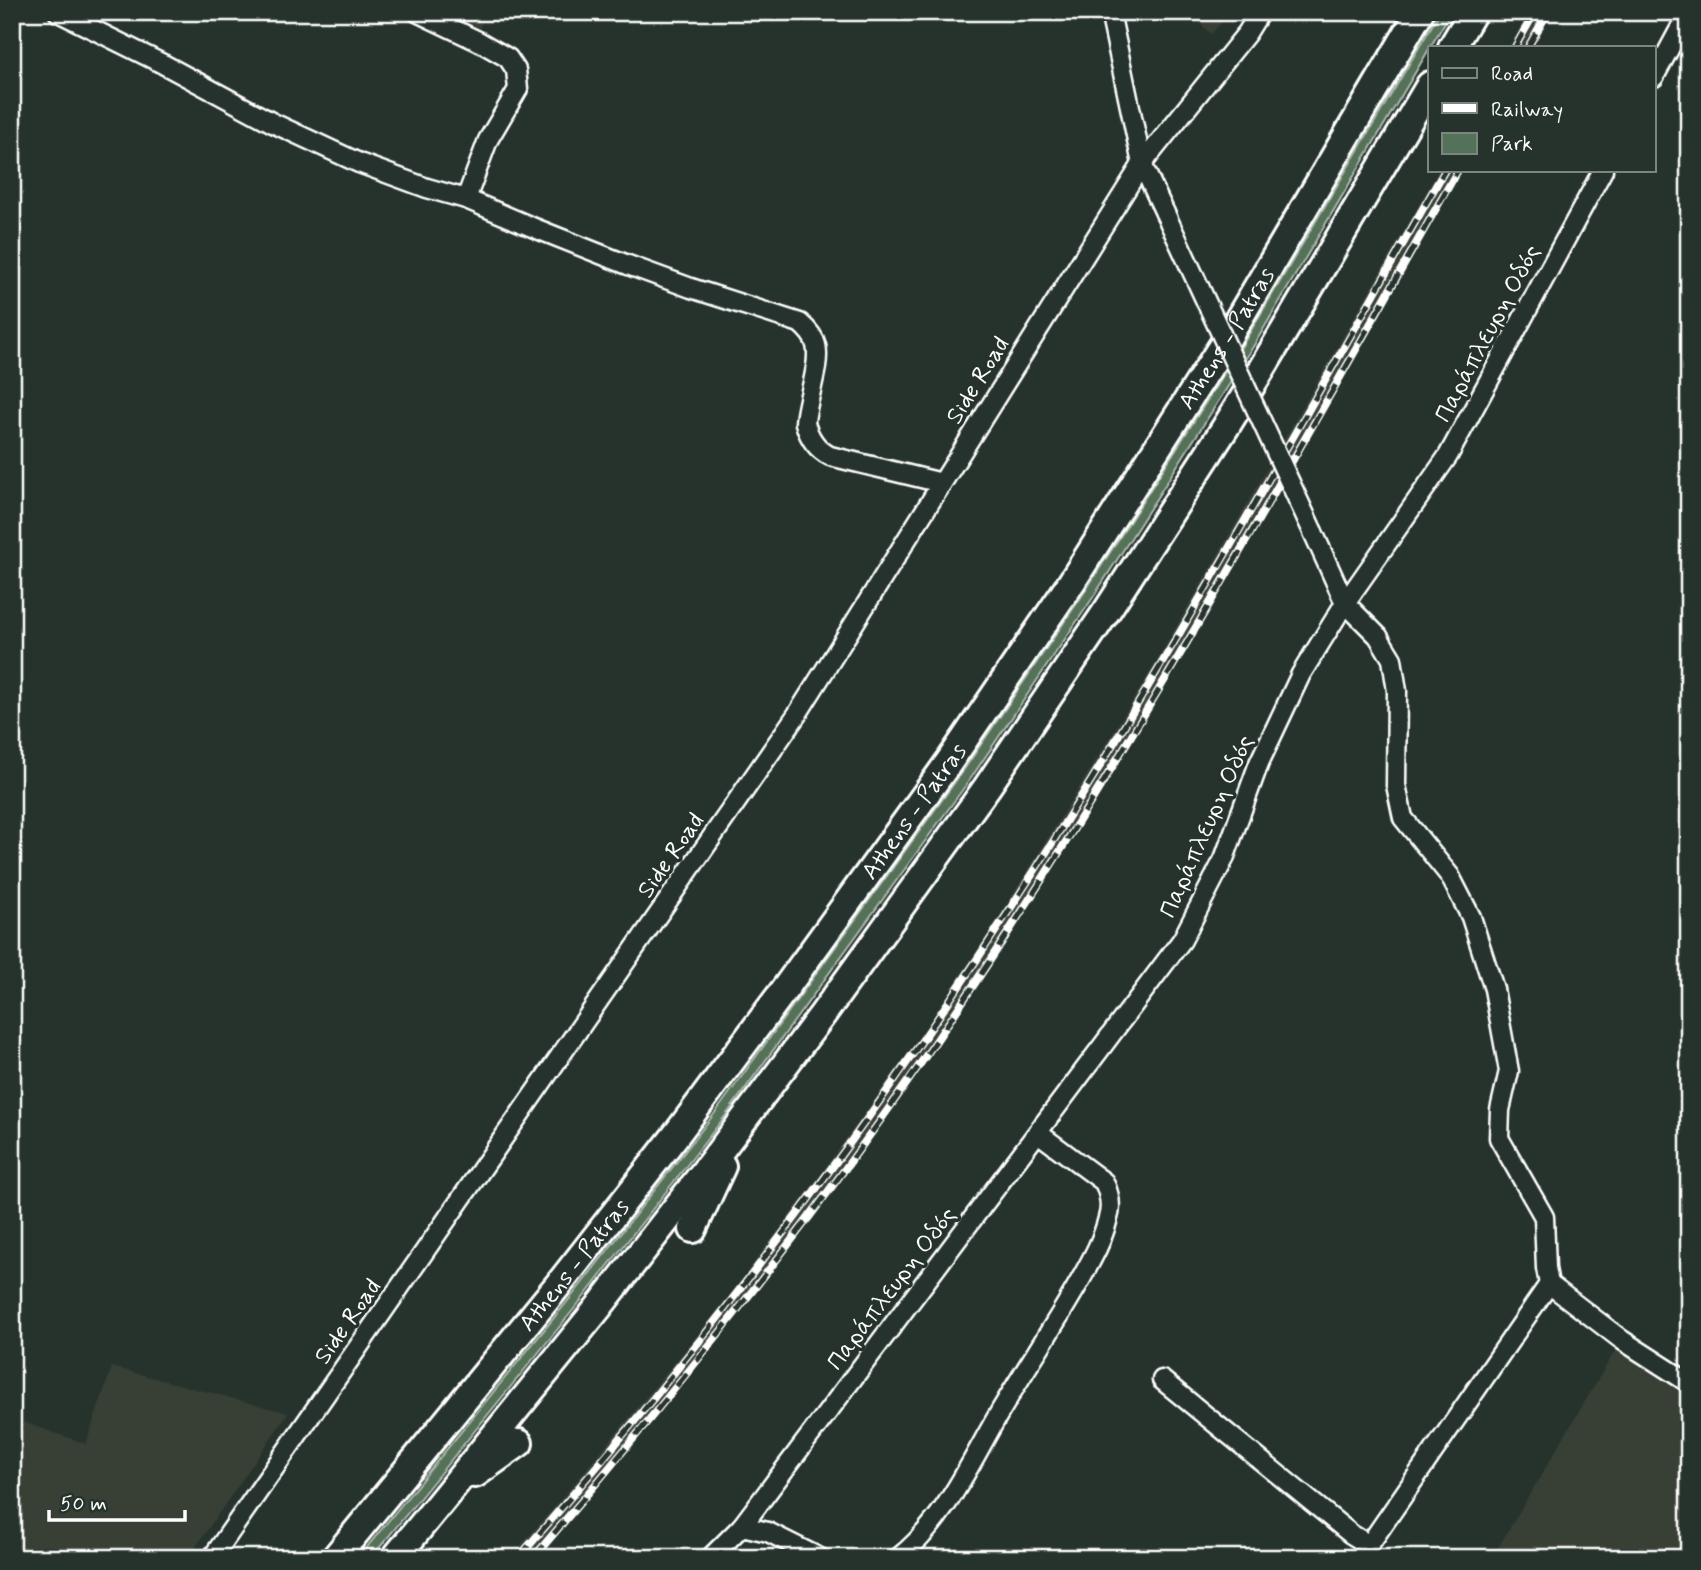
<svg xmlns="http://www.w3.org/2000/svg" width="1701" height="1570" font-family="Mynerve,sans-serif">
<style>
.built{fill:#384036}
.green{fill:#547159;stroke:#aab8ac;stroke-width:2}
.lines{fill:none;stroke-linecap:round;stroke-linejoin:round}
.minor-casing{stroke:#fff;stroke-width:23}
.highway-casing{stroke:#fff;stroke-width:32}
.minor{stroke:#26332d;stroke-width:18}
.highway{stroke:#26332d;stroke-width:26}
.rail-casing{stroke:#fff;stroke-width:8}
.rail{stroke:#26332d;stroke-width:5;stroke-dasharray:16;stroke-linecap:butt}
.minor-bridge-casing{stroke:#fff;stroke-width:23;stroke-linecap:butt}
.minor-bridge{stroke:#26332d;stroke-width:18}
.labels{text-anchor:middle;stroke-width:7;stroke-linejoin:round;paint-order:stroke}
.street-label{font-size:24px;fill:#fff;stroke:#26332d}
</style>
<rect width="100%" height="100%" fill="#26332d"/>
<filter id="ink" filterUnits="userSpaceOnUse"><feTurbulence type="fractalNoise" baseFrequency=".0143" numOctaves="2"/><feDisplacementMap in="SourceGraphic" scale="14" xChannelSelector="R" yChannelSelector="G"/><feConvolveMatrix kernelMatrix="1 2 1 2 8 2 1 2 1" color-interpolation-filters="sRGB"/></filter>
<g filter="url(#ink)">
<g class="built">
<path d="M392,12H486L471,49Z"/>
<path d="M1188,12H1231L1211,34Z"/>
<path d="M1529,12H1552L1532,47H1509Z"/>
<path d="M1439,170H1462L1168,680L1016,924L935,1045L836,1186L667,1403L536,1558H509L555,1507L724,1303L820,1175L921,1035L1001,914L1151,671Z"/>
<path d="M1618,1346L1689,1393V1558H1492Z"/>
<path d="M112,1367L288,1413L188,1558H12V1418L86,1444Z"/>
</g>
<path class="green" d="M1440,12H1451L1248,355L1092,599L971,778L726,1115L583,1298L371,1558H358L575,1292L718,1109L963,771L1084,593L1240,349Z"/>
<g class="lines">
<g class="minor-casing">
<g id="minor">
<path d="M58,12L163,64L273,123L359,163L427,188L466,199L532,227L628,265L691,288L800,323C807,329 814,336 816,345C821,365 806,401 805,423C809,438 816,449 830,456L942,483"/>
<path d="M417,12L480,42L508,58L516,70L518,89L488,140L466,199"/>
<path d="M1110,12L1142,164L1165,213"/>
<path d="M1654,77L1689,12"/>
<path d="M1313,532L1345,603L1378,636L1392,659L1397,691L1396,785L1403,818L1450,876L1471,917L1494,989L1509,1071L1500,1110L1499,1138L1544,1217L1546,1268L1549,1284L1622,1340L1689,1383"/>
<path d="M1162,1380L1351,1534L1369,1545L1549,1284"/>
<path d="M742,1526L768,1532L820,1558"/>
<path d="M212,1558L798,713L1142,164L1247,33L1260,12"/>
<path d="M710,1558L742,1526L1182,940L1224,859L1259,763L1301,674L1345,603L1448,456L1603,170"/>
<path d="M898,1558C947,1520 973,1456 1004,1405C1028,1365 1054,1326 1077,1286C1089,1264 1102,1243 1108,1218C1112,1206 1109,1193 1104,1182L1038,1133"/>
</g>
</g>
<g class="highway-casing">
<g id="highway">
<path d="M1452,47L1473,12"/>
<path d="M693,1229L722,1166"/>
<path d="M475,1474L519,1443"/>
<path id="s1" d="M335,1558L563,1279L676,1135L787,986L949,762L1071,583L1228,337L1420,12"/>
<path d="M395,1558L598,1308L711,1163L823,1014L987,787L1108,609L1225,428L1264,365L1430,85"/>
</g>
</g>
<use href="#minor" class="minor"/>
<use href="#highway" class="highway"/>
<g class="rail-casing">
<g id="rail">
<path d="M1515,47L1535,12"/>
<path d="M1528,47L1548,12"/>
<path d="M518,1558C664,1392 801,1217 926,1035C1117,758 1278,461 1445,170"/>
<path d="M533,1558C675,1392 812,1222 936,1041C1127,761 1290,464 1458,170"/>
</g>
</g>
<use href="#rail" class="rail"/>
<g class="minor-bridge-casing">
<path id="minor-bridge" d="M1165,213L1313,532"/>
</g>
<use href="#minor-bridge" class="minor-bridge"/>
</g>
</g>
<g class="labels">
<g class="street-label">
<text transform="translate(1487 333) rotate(-62)" y="8">Παράπλευρη Οδός</text>
<text dy="8" stroke="none"><textPath href="#s1" startOffset="1512">Athens - Patras</textPath></text>
<text transform="translate(977 380) rotate(-58)" y="8">Side Road</text>
<text dy="8" stroke="none"><textPath href="#s1" startOffset="945">Athens - Patras</textPath></text>
<text transform="translate(1206 826) rotate(-66)" y="8">Παράπλευρη Οδός</text>
<text transform="translate(670 855) rotate(-55)" y="8">Side Road</text>
<text dy="8" stroke="none"><textPath href="#s1" startOffset="378">Athens - Patras</textPath></text>
<text transform="translate(891 1288) rotate(-53)" y="8">Παράπλευρη Οδός</text>
<text transform="translate(347 1321) rotate(-55)" y="8">Side Road</text>
</g>
</g>
<rect width="1701" height="1570" fill="none" stroke="#26332d" stroke-width="42"/>
<rect x="21" y="21" width="1659" height="1528" fill="none" stroke="#fff" stroke-width="2.5" filter="url(#ink)"/>
<rect x="1428" y="46" width="228" height="126" fill="#26332d" stroke="#7d8581" stroke-width="2"/>
<rect x="1442" y="68" width="35" height="10" fill="#26332d" stroke="#7d8581" stroke-width="2"/>
<text x="1491" y="80" font-size="21" fill="#ffffff">Road</text>
<rect x="1442" y="103" width="35" height="10" fill="#ffffff" stroke="#7d8581" stroke-width="2"/>
<text x="1491" y="116" font-size="21" fill="#ffffff">Railway</text>
<rect x="1442" y="133" width="35" height="21" fill="#547159" stroke="#7d8581" stroke-width="2"/>
<text x="1491" y="150" font-size="21" fill="#ffffff">Park</text>
<path d="M49 1510v10h136v-10" fill="none" stroke="#ffffff" stroke-width="3.5"/>
<text x="60" y="1510" font-size="21" fill="#ffffff" stroke="#26332d" stroke-width="5" paint-order="stroke">50 m</text>
</svg>
